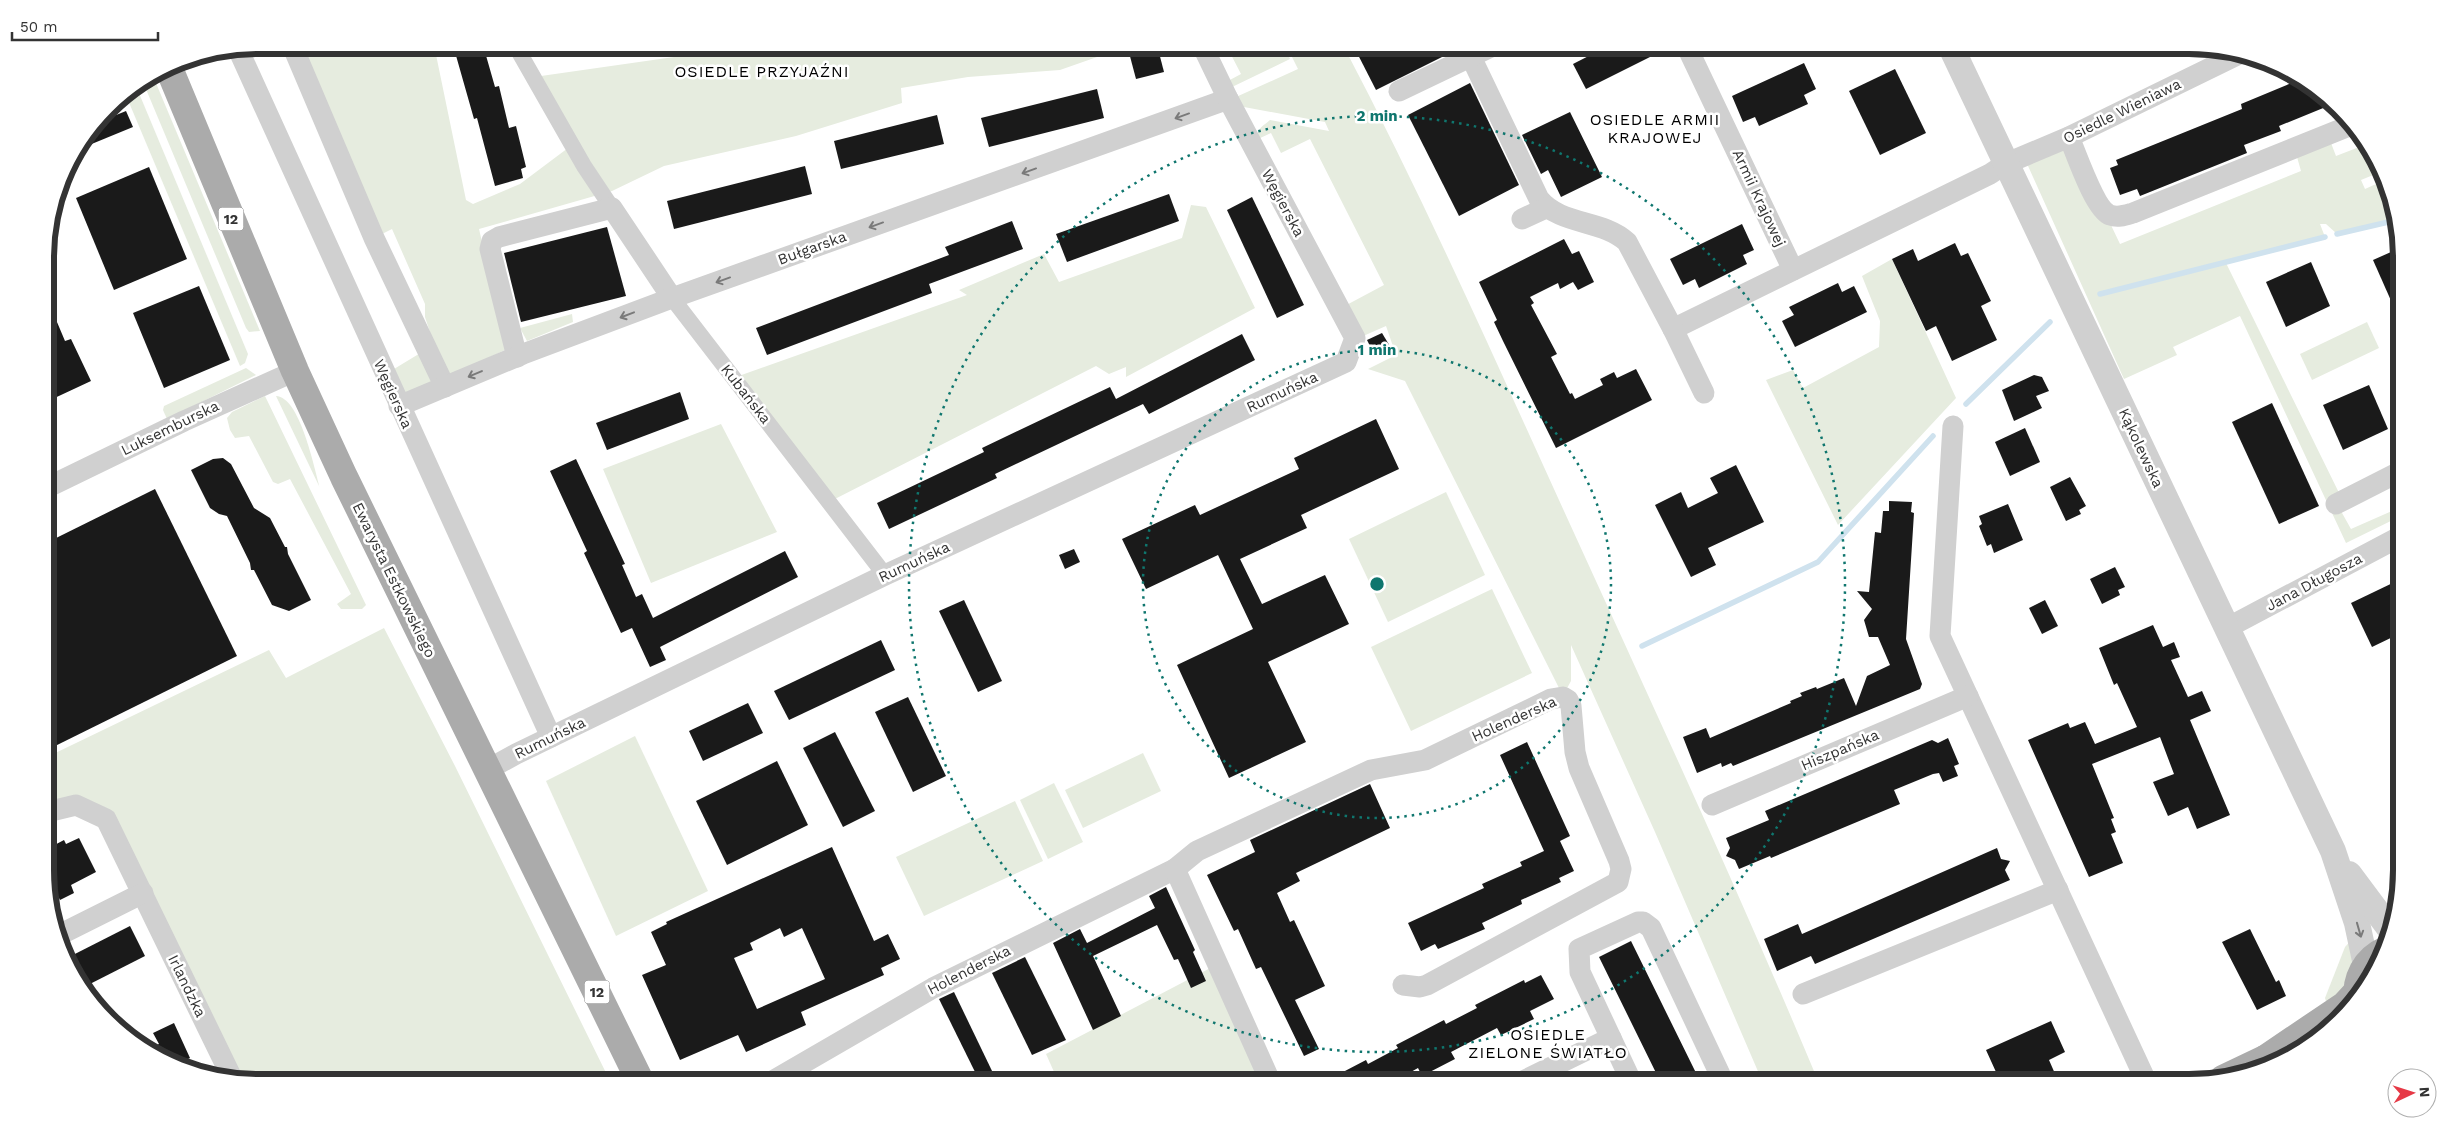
<svg xmlns="http://www.w3.org/2000/svg" width="2447" height="1128" font-family="'Work Sans',sans-serif">
<style>
.green{fill:#e6ecdf}
.lines{fill:none;stroke-linecap:round;stroke-linejoin:round}
.stream{stroke:#cfe2ee;stroke-width:5.5}
.building{fill:#1a1a1a;fill-rule:evenodd}
.pedestrian{stroke:#d0d0d0;stroke-width:16}
.minor{stroke:#d0d0d0;stroke-width:21}
.tertiary{stroke:#d0d0d0;stroke-width:26}
.primary{stroke:#ababab;stroke-width:28}
.oneway{stroke:#7a7a7a}
.ring{fill:none;stroke:#0f766e;stroke-width:2.5;stroke-dasharray:2.5 5}
.labels{text-anchor:middle;stroke-width:5;stroke-linejoin:round;paint-order:stroke}
.shield{fill:#fff;stroke:#707070;stroke-width:1}
.shield-label{font-size:14px;font-weight:bold;fill:#333}
.street-label{font-size:15px;fill:#333;stroke:#fff}
.neighbourhood-label{font-size:16px;letter-spacing:1px;fill:#000;stroke:#fff}
.rim{fill:none;stroke:#333;stroke-width:6}
.centre{fill:#0f766e;stroke:#fff;stroke-width:2.5}
.ring-label{font-size:15px;text-anchor:middle;font-weight:bold;fill:#0f766e;stroke:#fff;stroke-width:5;stroke-linejoin:round;paint-order:stroke}
</style>
<rect width="100%" height="100%" fill="#fff"/>
<g class="green">
<path d="M292,45H434L466,200L473,204L520,184L572,145L534,77L758,45H1115L1117,50L1060,70L968,77L901,88L902,103L796,136L664,166L612,191L479,229L507,349L403,398L394,369L427,349L431,335L425,317V304L392,229L374,238Z"/>
<path d="M1226,45H1284L1290,59L1232,87L1228,81L1241,74Z"/>
<path d="M1286,45H1343C1425,201 1496,362 1569,522C1654,708 1740,894 1819,1083H1763L1655,832L1571,645V681L1566,690L1559,688L1405,381L1368,369L1396,355L1386,326L1361,337L1339,309L1384,285L1310,139L1281,153L1271,133L1258,139C1256,129 1263,126 1270,120L1329,131L1325,122L1244,107L1236,97L1298,69Z"/>
<path d="M153,76L260,331L249,332L246,328L143,82Z"/>
<path d="M136,86L248,354L245,363L240,366L125,93Z"/>
<path d="M2069,137L2120,244L2301,171L2297,157L2331,143L2336,156L2367,144L2383,171L2361,180L2365,189L2387,179L2397,220L2337,234L2326,224H2320L2325,237L2226,263L2343,501L2337,504L2351,529L2401,507V516L2346,543L2240,316L2173,347L2177,355L2124,379L2024,157Z"/>
<path d="M1191,205L1206,207L1255,308L1126,377V367L1109,374L1096,366L829,502L733,378L967,295L959,290L1044,254L1059,282L1182,238Z"/>
<path d="M1892,259L1956,398L1838,525L1766,380L1793,370L1803,388L1879,347L1880,321L1862,276Z"/>
<path d="M572,314L573,322L527,341L520,328Z"/>
<path d="M2367,322L2379,348L2312,380L2300,354Z"/>
<path d="M246,368L256,375L167,419L163,410L164,406Z"/>
<path d="M265,396L366,605L362,609H341L337,604L351,594L290,479L278,484L273,482L249,436L235,438L230,430L227,418L232,412Z"/>
<path d="M276,396C300,397 314,467 320,488Z"/>
<path d="M721,424L777,532L651,583L603,469Z"/>
<path d="M1446,492L1485,575L1388,622L1349,539Z"/>
<path d="M1492,589L1532,673L1411,731L1371,647Z"/>
<path d="M384,628L455,766L611,1083H258L232,1078L106,820L47,812V757L269,650L286,678Z"/>
<path d="M635,736L708,891L616,936L546,781Z"/>
<path d="M1143,753L1161,791L1083,828L1065,790Z"/>
<path d="M1054,783L1083,842L1048,859L1020,800Z"/>
<path d="M1015,801L1043,861L924,916L896,857Z"/>
<path d="M2354,937L2356,953L2343,988L2328,1008L2325,998L2345,947Z"/>
<path d="M1218,964L1273,1083H1059L1046,1054Z"/>
</g>
<g class="lines">
<g class="stream">
<path d="M2337,234L2397,220"/>
<path d="M2100,294L2325,237"/>
<path d="M1966,404L2050,322"/>
<path d="M1642,646L1818,562L1933,436"/>
</g>
</g>
<g class="building">
<path d="M453,45H483L495,87L499,86L509,128L516,126L526,167L521,169L523,178L495,186L477,118L474,119Z"/>
<path d="M1127,45H1157L1164,72L1136,79Z"/>
<path d="M1353,45H1466L1376,90Z"/>
<path d="M1610,45H1674L1586,89L1573,64Z"/>
<path d="M1804,63L1816,89L1804,95L1808,104L1759,126L1755,117L1743,122L1732,96Z"/>
<path d="M1895,69L1926,133L1880,155L1849,91Z"/>
<path d="M2301,79L2319,89L2333,104L2279,126L2281,131L2244,145L2247,153L2140,196L2137,189L2120,195L2110,168L2118,165L2116,160L2242,109L2241,104Z"/>
<path d="M1470,83L1519,185L1459,216L1408,115Z"/>
<path d="M1097,89L1104,118L989,147L981,118Z"/>
<path d="M126,111L133,127L77,150L99,122Z"/>
<path d="M1570,112L1602,177L1561,197L1548,170L1541,174L1522,135Z"/>
<path d="M937,115L944,144L841,169L834,141Z"/>
<path d="M805,166L812,194L674,229L667,201Z"/>
<path d="M149,167L187,259L114,290L76,198Z"/>
<path d="M1169,194L1179,221L1067,262L1056,234Z"/>
<path d="M1252,197L1304,305L1277,318L1227,210Z"/>
<path d="M1012,221L1023,249L929,284L932,293L767,355L756,328L949,255L945,247Z"/>
<path d="M1742,224L1754,250L1743,255L1747,264L1699,288L1695,279L1683,285L1670,259Z"/>
<path d="M607,227L626,296L521,322L504,253Z"/>
<path d="M1564,239L1572,254L1579,251L1594,282L1578,290L1573,282L1560,289L1558,283L1530,297L1534,303L1531,305L1557,354L1551,357L1570,394L1572,393L1575,399L1603,385L1600,379L1614,372L1617,378L1636,369L1652,400L1556,448L1503,341L1494,322L1497,320L1479,282Z"/>
<path d="M1955,243L1961,256L1968,253L1991,301L1981,306L1997,340L1952,361L1936,326L1926,331L1892,259L1913,249L1918,261Z"/>
<path d="M2400,248V321L2373,260Z"/>
<path d="M2311,262L2330,306L2286,327L2266,282Z"/>
<path d="M1838,283L1842,292L1854,286L1867,312L1795,347L1782,321L1794,315L1789,307Z"/>
<path d="M199,286L230,360L164,388L133,313Z"/>
<path d="M46,296L65,341L71,339L91,381L46,402Z"/>
<path d="M1382,333L1391,348L1375,356L1367,340Z"/>
<path d="M1242,334L1255,360L1149,414L1143,404L995,474L997,478L889,529L877,503L984,452L982,448L1110,387L1116,399Z"/>
<path d="M2034,375L2042,377L2049,391L2036,396L2042,408L2014,421L2002,390Z"/>
<path d="M2369,385L2388,429L2343,450L2323,405Z"/>
<path d="M680,392L689,419L607,450L596,423Z"/>
<path d="M2272,403L2319,506L2279,524L2232,422Z"/>
<path d="M1376,419L1399,469L1301,515L1307,528L1240,559L1262,604L1325,575L1349,624L1268,662L1306,742L1229,778L1177,665L1253,629L1218,555L1146,589L1122,539L1195,505L1200,515L1299,469L1294,458Z"/>
<path d="M2025,428L2040,462L2010,476L1995,442Z"/>
<path d="M223,458L231,464L254,508L270,518L285,547H287L288,554L311,600L289,611L272,605L254,570H251L250,563L227,516L219,514L210,508L191,470L213,459Z"/>
<path d="M576,459L625,564L622,565L636,597L642,594L653,618L785,551L798,577L660,647L666,660L650,667L632,628L621,633L584,553L587,551L550,471Z"/>
<path d="M1736,465L1764,522L1708,548L1716,565L1691,577L1655,505L1681,492L1688,508L1718,493L1710,478Z"/>
<path d="M2070,477L2086,506L2079,510L2081,514L2066,521L2050,487Z"/>
<path d="M155,489L237,656L47,750L46,543Z"/>
<path d="M1889,501L1912,502L1911,512L1914,513L1906,639L1922,684L1920,689L1733,766L1731,763L1722,767L1721,763L1697,773L1683,737L1706,728L1710,738L1791,703L1790,701L1802,696L1800,693L1816,687L1817,689L1844,678L1856,706L1867,676L1890,665L1878,637H1869L1864,620L1872,609L1857,591L1869,592L1875,532L1881,533L1883,511H1889Z"/>
<path d="M2008,504L2023,540L1994,553L1991,544L1987,546L1979,526L1982,524L1979,516Z"/>
<path d="M1074,549L1080,562L1065,569L1059,555Z"/>
<path d="M2115,567L2125,587L2118,590L2120,595L2102,604L2090,579Z"/>
<path d="M2401,579V633L2372,647L2351,603Z"/>
<path d="M964,600L1002,681L978,692L939,611Z"/>
<path d="M2045,600L2058,626L2042,634L2029,608Z"/>
<path d="M2153,625L2163,647L2174,642L2180,657L2171,660L2188,697L2202,691L2211,711L2190,720L2230,815L2197,829L2188,807L2168,816L2153,782L2174,774L2160,737L2092,764L2114,818L2111,819L2116,832L2111,834L2123,863L2089,877L2028,740L2068,723L2070,728L2085,722L2095,744L2137,727L2117,683L2114,685L2099,648Z"/>
<path d="M881,640L895,670L789,720L774,691Z"/>
<path d="M908,697L946,776L913,792L875,712Z"/>
<path d="M748,703L763,733L703,761L689,731Z"/>
<path d="M835,732L875,811L843,827L803,748Z"/>
<path d="M1948,738L1959,764L1954,766L1958,776L1943,782L1939,773L1933,774L1894,790L1900,804L1771,858L1770,856L1739,869L1735,860L1726,856L1730,848L1726,838L1769,820L1765,811L1932,740L1938,743Z"/>
<path d="M1527,742L1570,836L1560,841L1574,871L1559,878L1561,882L1521,900L1522,904L1482,923L1485,929L1438,949L1435,944L1421,951L1408,923L1484,888L1482,884L1522,866L1520,862L1544,851L1500,755Z"/>
<path d="M777,761L808,825L727,865L696,801Z"/>
<path d="M1370,784L1390,828L1296,873L1300,881L1277,893L1290,922L1294,920L1325,986L1295,1000L1319,1049L1304,1056L1261,967L1256,969L1238,929L1234,931L1207,875L1255,852L1250,840Z"/>
<path d="M79,838L96,872L71,885L74,893L60,900L47,875V849L64,840L66,844Z"/>
<path d="M832,847L874,941L888,934L900,959L881,968L884,975L801,1012L806,1025L746,1052L738,1035L680,1060L642,975L666,965L651,932L667,924L666,922ZM780,928L784,937L802,928L825,979L757,1009L734,958L753,950L750,943Z"/>
<path d="M1997,848L2001,859L2010,861L2005,870L2010,880L1815,964L1811,956L1777,971L1764,939L1798,924L1802,934Z"/>
<path d="M1166,887L1195,950L1193,952L1206,981L1191,988L1178,959L1174,960L1157,925L1093,956L1121,1016L1093,1030L1053,943L1080,929L1087,943L1155,908L1149,896Z"/>
<path d="M130,926L145,956L82,988L65,959Z"/>
<path d="M2250,929L2276,982L2279,980L2286,996L2257,1010L2222,942Z"/>
<path d="M1631,941L1698,1077L1696,1078L1698,1083H1661L1599,957Z"/>
<path d="M1025,957L1066,1040L1032,1055L992,973Z"/>
<path d="M1541,975L1554,999L1530,1011L1534,1019L1501,1035L1497,1028L1451,1052L1455,1059L1422,1076L1418,1068L1391,1083H1322L1366,1060L1368,1064L1398,1048L1396,1045L1444,1020L1446,1024L1477,1008L1475,1005L1524,980L1525,983Z"/>
<path d="M954,992L993,1073L979,1080L939,999Z"/>
<path d="M2051,1021L2065,1052L2049,1060L2056,1076L2042,1083H2001L1986,1050Z"/>
<path d="M174,1023L190,1058L174,1066L147,1050L159,1044L153,1033Z"/>
</g>
<g class="lines">
<g class="pedestrian">
<path d="M515,45L584,166L612,208"/>
<path d="M672,298L885,575"/>
</g>
<g class="minor">
<path d="M292,45L374,238L445,387"/>
<path d="M1686,45L1793,270"/>
<path d="M238,49L551,737"/>
<path d="M1471,57L1539,199C1561,226 1602,219 1627,242L1673,329L1990,174L2005,164L2069,137L2237,55"/>
<path d="M1399,91L1495,45"/>
<path d="M2069,137C2076,153 2095,210 2110,215C2118,218 2126,215 2133,213L2354,124"/>
<path d="M1522,219L1546,208"/>
<path d="M1673,329L1704,393"/>
<path d="M517,357L490,249L492,241L499,237L612,208L672,298"/>
<path d="M399,406L523,354L672,298L1228,99"/>
<path d="M1953,426L1940,636L2147,1083"/>
<path d="M46,488L184,421L295,371"/>
<path d="M2336,504L2401,471"/>
<path d="M2227,628L2401,536"/>
<path d="M487,770L516,754L885,575L1346,362L1355,338L1228,99L1202,45"/>
<path d="M1712,805L1968,696"/>
<path d="M47,812L76,805L106,819L232,1078"/>
<path d="M57,936L143,893"/>
<path d="M1803,994L2058,890"/>
<path d="M769,1083L933,988L1175,869"/>
<path d="M1271,1083L1175,869L1197,851L1371,770L1425,760L1551,699L1563,697L1568,700L1571,706L1575,752L1579,768L1619,861L1621,869L1618,882L1427,985L1420,987L1403,985"/>
<path d="M1519,1083L1611,1038"/>
<path d="M1632,1083L1580,972L1579,949L1638,922H1643L1651,928L1724,1083"/>
</g>
<g class="tertiary">
<path d="M1950,45L2333,851L2357,923L2366,965"/>
<path d="M2349,874L2390,929"/>
</g>
<g class="primary">
<path d="M168,66L295,371L344,477L641,1083"/>
<path d="M2357,1001C2356,979 2365,959 2386,950"/>
<path d="M2265,1059L2345,1005L2357,992"/>
<path d="M2223,1079L2265,1059L2283,1053"/>
</g>
</g>
<defs><path id="oneway-shaft" d="M-6 0H5M1.5-3L5.5 0L1.5 3" fill="none" stroke-width="1.6" stroke-linecap="round" stroke-linejoin="round" transform="scale(1.25)"/></defs>
<g class="oneway">
<use href="#oneway-shaft" transform="translate(1182 116) rotate(160)"/>
<use href="#oneway-shaft" transform="translate(1029 171) rotate(160)"/>
<use href="#oneway-shaft" transform="translate(876 225) rotate(160)"/>
<use href="#oneway-shaft" transform="translate(723 280) rotate(160)"/>
<use href="#oneway-shaft" transform="translate(627 315) rotate(159)"/>
<use href="#oneway-shaft" transform="translate(475 374) rotate(157)"/>
<use href="#oneway-shaft" transform="translate(2359 930) rotate(74)"/>
</g>
<g class="ring">
<circle cx="1377" cy="584" r="234"/>
<circle cx="1377" cy="584" r="468"/>
</g>
<g class="labels">
<g class="shield">
<rect x="218.5" y="207.5" width="25" height="23" rx="4"/>
<rect x="584.5" y="980.5" width="25" height="23" rx="4"/>
</g>
<g class="shield-label">
<text x="231" y="224">12</text>
<text x="597" y="997">12</text>
</g>
<g class="street-label">
<text transform="translate(2122 111) rotate(-26)" y="5">Osiedle Wieniawa</text>
<text transform="translate(1759 198) rotate(65)" y="5">Armii Krajowej</text>
<text transform="translate(1283 203) rotate(62)" y="5">Węgierska</text>
<text transform="translate(812 248) rotate(-20)" y="5">Bułgarska</text>
<text transform="translate(1282 392) rotate(-25)" y="5">Rumuńska</text>
<text transform="translate(393 394) rotate(66)" y="5">Węgierska</text>
<text transform="translate(746 394) rotate(52)" y="5">Kubańska</text>
<text transform="translate(170 428) rotate(-26)" y="5">Luksemburska</text>
<text transform="translate(2141 448) rotate(65)" y="5">Kąkolewska</text>
<text transform="translate(914 562) rotate(-25)" y="5">Rumuńska</text>
<text transform="translate(394 580) rotate(64)" y="5">Ewarysta Estkowskiego</text>
<text transform="translate(2314 582) rotate(-28)" y="5">Jana Długosza</text>
<text transform="translate(1514 719) rotate(-24)" y="5">Holenderska</text>
<text transform="translate(550 738) rotate(-26)" y="5">Rumuńska</text>
<text transform="translate(1840 750) rotate(-23)" y="5">Hiszpańska</text>
<text transform="translate(969 970) rotate(-27)" y="5">Holenderska</text>
<text transform="translate(187 986) rotate(64)" y="5">Irlandzka</text>
</g>
<g class="neighbourhood-label">
<text x="762" y="77">OSIEDLE PRZYJAŹNI</text>
<text x="1655" y="125">OSIEDLE ARMII<tspan x="1655" dy="18">KRAJOWEJ</tspan></text>
<text x="1548" y="1040">OSIEDLE<tspan x="1548" dy="18">ZIELONE ŚWIATŁO</tspan></text>
</g>
</g>
<path d="M0 0H2447V1128H0ZM258 54H2189A204 204 0 0 1 2393 258V870A204 204 0 0 1 2189 1074H258A204 204 0 0 1 54 870V258A204 204 0 0 1 258 54Z" fill="#fff" fill-rule="evenodd"/>
<path class="rim" d="M258 54H2189A204 204 0 0 1 2393 258V870A204 204 0 0 1 2189 1074H258A204 204 0 0 1 54 870V258A204 204 0 0 1 258 54Z"/>
<circle cx="1377" cy="584" r="8" class="centre"/>
<g class="ring-label">
<text x="1377" y="121">2 min</text>
<text x="1377" y="355">1 min</text>
</g>
<g transform="translate(2412 1093) rotate(86)"><circle r="24" fill="#ffffff" stroke="#adadad"/>
<path d="M0-4L9 19L0 12L-9 19Z" fill="#e63946"/>
<text y="-8" font-size="14" font-weight="bold" text-anchor="middle" fill="#333333">N</text>
</g>
<path d="M12 32v8h146v-8" fill="none" stroke="#333333" stroke-width="2.5"/>
<text x="20" y="32" font-size="15" fill="#333333" stroke="#ffffff" stroke-width="4" paint-order="stroke">50 m</text>
</svg>
